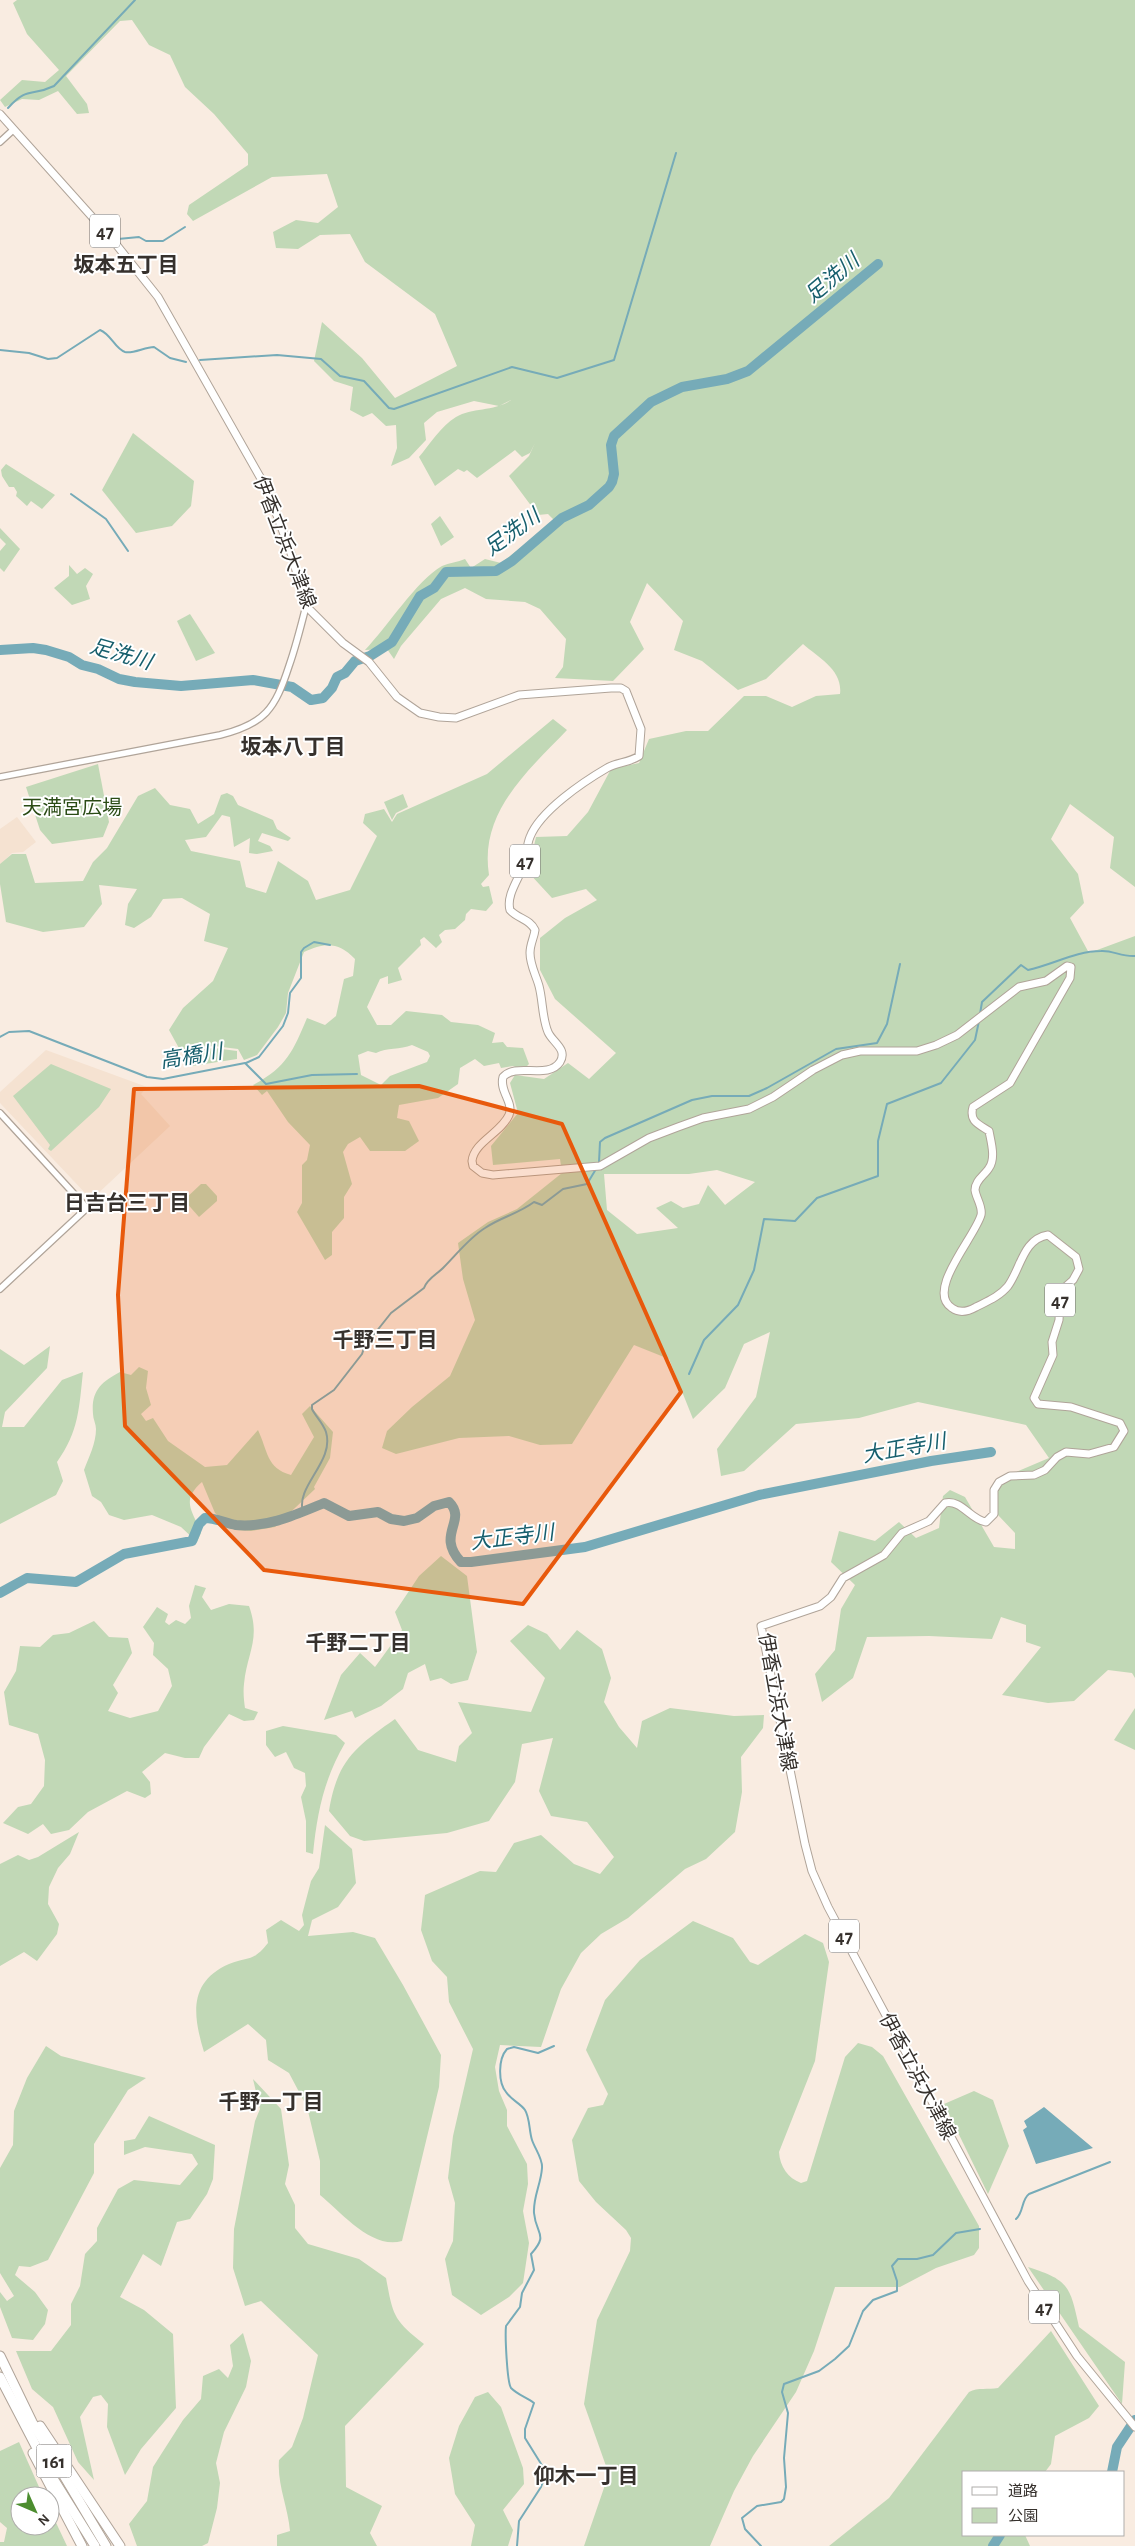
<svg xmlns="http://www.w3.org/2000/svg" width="1135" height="2546" font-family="'Alegreya Sans','Noto Sans JP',sans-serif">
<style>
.built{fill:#f5e2d1}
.green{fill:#c1d8b6;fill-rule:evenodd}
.water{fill:#76abb8}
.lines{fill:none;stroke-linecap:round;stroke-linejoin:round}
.stream{stroke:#76abb8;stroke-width:2}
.river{stroke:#76abb8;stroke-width:10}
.tertiary-casing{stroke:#b0a499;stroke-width:8}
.primary-casing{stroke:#b0a499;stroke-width:9}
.motorway-casing{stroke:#b0a499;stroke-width:11}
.tertiary{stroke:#fff;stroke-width:5.5}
.primary{stroke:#fff;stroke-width:7}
.motorway{stroke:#fff;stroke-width:9}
.marked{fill:#e8590c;fill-opacity:0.2;stroke:#e8590c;stroke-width:4;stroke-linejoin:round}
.labels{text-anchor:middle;stroke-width:4;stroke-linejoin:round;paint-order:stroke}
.shield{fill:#fff;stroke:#726f6c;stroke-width:1}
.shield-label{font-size:19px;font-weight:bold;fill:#36312d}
.street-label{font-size:20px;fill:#36312d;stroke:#fff}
.park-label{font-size:20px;fill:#2a4b15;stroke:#fff}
.neighbourhood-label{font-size:21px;font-weight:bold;fill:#36312d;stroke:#fff}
.water-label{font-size:21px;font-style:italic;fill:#175f6d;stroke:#fff}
</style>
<rect width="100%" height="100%" fill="#f9ece1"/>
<g class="built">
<path d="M17,817L36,842L23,852L12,853L0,865V829Z"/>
<path d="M46,1050L147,1087L141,1094L170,1126L93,1198L89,1197L0,1103V1092Z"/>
</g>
<g class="green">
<path d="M17,0H1135V887L1110,868L1114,837L1070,804L1051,839L1078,874L1084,903L1070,918L1089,953L1135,936V1678L1132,1673L1108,1670L1074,1701L1048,1703L1002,1695L1041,1647L1026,1642V1625L1001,1617L992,1639L929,1636L867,1637L853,1678L822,1702L815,1674L835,1650L841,1609L855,1585L831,1562L839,1531L875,1541L899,1522L916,1538L939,1528L943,1496L950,1490L965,1497L994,1547L1015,1549V1533L998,1515L995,1481L1049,1458L1026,1425L918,1402L859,1418L796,1424L744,1471L721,1476L717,1449L756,1397L770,1332L744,1344L725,1388L693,1419L669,1359L634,1345L572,1444L540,1445L509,1436L459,1438L396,1454L382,1448L387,1431L412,1407L450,1376L475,1320L463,1279L458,1243L488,1222L517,1209L562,1173L560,1159L493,1165L491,1146L518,1113L510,1083L515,1075L544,1079L568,1063L589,1079L616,1053L555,999L540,970V938L565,918L597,900L586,889L552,898L528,872L536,837L567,836L588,812L611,769L639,763L649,739L686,731H708L744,696H766L792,707L816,696L840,694C843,670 819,658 803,644L766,679L738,690L702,661L674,650L683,621L647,583L630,622L644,649L613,681L555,678L563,667L566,639L540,609L525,602L486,599L465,588L441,599L401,646L394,659L387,649L365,650C387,627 417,580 442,566C449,563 458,562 465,559L471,568L485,559L501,563L555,521L548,514L538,515L509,476L529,456L535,443L530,453L522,457L515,450L477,478L467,470L464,472L458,469L435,486L419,457C430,444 441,426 456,417C472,407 494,412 511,400L499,406L474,401L437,412L424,423L426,440L409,458L391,466L397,448L396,425L386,426L372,413L363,417L350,410L353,387L334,381L314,361L322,322L362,358L395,398L457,366L435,314L365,262L350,234L320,235L298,249L276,248L273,232L296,220L318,223L338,207L327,174L272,177L193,221L187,214L189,205L248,165V154L214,114L185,87L170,55L149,45L132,20L120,21L66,76L87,104L89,113L77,114L58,91L39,100L22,99L5,107L0,100L22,80L45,82L59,70L27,34L13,3ZM717,1170L755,1182L725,1205L708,1185L699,1204L683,1208L671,1201L656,1208L678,1228L637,1234L607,1210L604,1174H689Z"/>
<path d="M133,433L194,481L191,506L172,526L136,533L102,490Z"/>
<path d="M6,464L55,495L42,509L31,501L27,506L16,496L17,492L14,487H9L2,476L1,470Z"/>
<path d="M440,516L454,537L441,546L431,524Z"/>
<path d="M0,528L20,549L4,572L0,568V551L6,544L0,538Z"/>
<path d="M69,565L77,574L85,568L93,574L86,586L90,599L72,605L54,588L69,576Z"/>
<path d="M190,614L215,653L196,661L177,621Z"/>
<path d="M553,719L567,730C528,771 479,812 489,875L481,884L483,887L489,886L493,903L486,911L471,909L466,914L465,920L455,929L445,930L439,935L442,942L436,948L424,937L420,940L421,945L398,968L402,980L388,984V976L380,979L367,1007L377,1025H391L406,1011L442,1015L451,1022L478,1025L495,1033L492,1043L503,1042L507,1047L523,1048L529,1064L523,1070L513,1066L501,1068L499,1063L484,1066L475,1059L460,1068L458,1084L438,1098L399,1105L397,1118L409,1121L419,1141L405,1151H370L360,1137L348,1144L343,1152L352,1184L344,1197V1218L332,1232V1255L325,1260L297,1212L302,1203V1165L307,1160L310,1145L288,1122L267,1091L262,1095L253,1085C287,1067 293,1051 307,1018L325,1025L336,1016L344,979L353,976L355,959C339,942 325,942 304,952L288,993L286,1013L278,1027L257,1055L244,1060L238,1049L214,1046L180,1050L169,1030L183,1008L213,981L228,948L204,941L210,914L182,898L163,899L151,917L134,928L125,925L128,904L137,889L99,885L102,904L84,927L43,932L6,922L0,884V864L12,854H26L35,883L83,881L93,862L107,848L138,796L155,788L170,805L190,809L198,824L214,814L221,795L227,793L233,796L238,805L273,820L277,829L291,838L288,841L262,833L258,841L270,846L273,851L257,854L249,853L250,838L234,847L230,817L222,815L206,837L185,840L191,851L240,861L246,887L266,893L278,861L308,881L316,900L350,890L377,836L363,823L365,814L384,809L392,822L397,814L487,774ZM412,1045L428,1052L430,1056L427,1062L390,1076L381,1085L361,1075L358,1055L368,1051L376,1053C387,1047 400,1050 412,1045Z"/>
<path d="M98,764L109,822L103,837L52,844L40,830L26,787Z"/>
<path d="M403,794L408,807L396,813L392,820L384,802Z"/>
<path d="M214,1048L237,1051V1059L192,1066L189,1051Z"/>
<path d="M51,1064L111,1089L99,1107L51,1151L48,1149L50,1145L13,1096Z"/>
<path d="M201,1184H206L217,1196V1201L199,1217L184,1200Z"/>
<path d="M50,1346L47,1368L5,1412L2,1427H24L62,1380L83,1372C79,1408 79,1431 57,1462L63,1481L56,1495L0,1524V1349L24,1365Z"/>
<path d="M139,1367L148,1371L146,1388L151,1405L141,1414L146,1421L153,1418L168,1441L205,1467L227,1465L258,1430C268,1451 266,1468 291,1475L314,1437L302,1414L310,1406L333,1432L330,1458L314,1487L315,1489L275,1527L251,1531L235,1530L215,1513L202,1482C180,1501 193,1511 201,1533L197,1542L181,1527L152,1515L124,1520L109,1515L101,1502L92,1496L84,1470C89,1457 96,1443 96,1429C96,1424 93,1419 93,1414C91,1391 101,1382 120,1372L131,1375Z"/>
<path d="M441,1556L467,1576L477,1652L468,1680L451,1684L441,1678L430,1681L425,1664L408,1673L403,1689L381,1706L355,1718L352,1711L324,1720L341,1675L360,1653L375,1667L402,1630L395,1612L419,1576Z"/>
<path d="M195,1585L206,1588L202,1597L211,1610L229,1604L249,1606C261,1639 247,1653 244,1684C243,1692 244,1701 245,1708L258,1712L254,1720L244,1721L229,1714L204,1747L199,1758H185L165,1753L142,1772L150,1782L151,1794L145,1798L127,1791L88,1812L69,1830L51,1834L43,1824L28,1834L3,1823L18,1807L31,1804L44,1786L45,1760L38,1734L9,1725L4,1692L16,1671L20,1646L40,1647L53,1635L69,1633L94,1621L109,1637L128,1638L132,1653L113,1685L118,1693L108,1711L130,1718L158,1711L172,1686L168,1669L153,1655L154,1643L143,1627L157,1607L168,1614L165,1622L169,1625L176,1620L185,1624L191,1618L189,1606Z"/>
<path d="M528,1625L547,1634L560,1650L577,1630L602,1649L611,1678L604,1702L619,1727L637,1748L642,1721L670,1708L734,1716L764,1715L763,1728L741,1757L742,1792L735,1832L706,1859L685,1869L628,1918L601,1934L581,1953L561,1989L541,2047L500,2045L495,2067L499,2091L507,2110V2126L527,2164L528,2184L523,2211L529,2243L523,2283L509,2297L481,2315L452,2295L445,2259L453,2241L455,2203L448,2178L453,2136L473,2049L449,2002L447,1977L432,1961L421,1930L425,1895L480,1871L496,1872L514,1843L541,1835L574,1864L600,1874L614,1857L587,1822L551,1816L539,1791L553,1738L522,1744L515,1782L489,1821L447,1833L364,1841L350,1836L329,1811C337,1761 355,1747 395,1719L418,1750L456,1762L459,1746L472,1733L458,1702L531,1712L545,1678L510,1641Z"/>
<path d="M1135,1708V1750L1114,1740Z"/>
<path d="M283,1726L336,1735L345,1743C324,1779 317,1813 313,1854L306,1852V1821L301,1797L306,1786L305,1773L294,1768L286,1752L275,1757L266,1745V1731Z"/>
<path d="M325,1825L352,1849L356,1883L338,1907L312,1920L308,1936L353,1932L375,1938L403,1985L441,2055L439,2087L402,2241C372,2250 341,2212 320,2195V2161L307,2107L289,2073L268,2060L266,2040L248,2024L204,2052C193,2016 188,1982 229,1964C249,1956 252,1963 268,1943L266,1930L281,1920L299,1931L304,1925L302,1915L311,1881L319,1868Z"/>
<path d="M79,1832L70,1854L58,1868L49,1887L48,1904L59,1924L57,1934L37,1961L24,1952L0,1966V1864L18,1855L29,1860L38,1857Z"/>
<path d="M693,1921L733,1938L750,1962L758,1965L805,1934L823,1943L829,1962L815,2061L779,2152C780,2167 788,2178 801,2183L807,2181L845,2057L858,2043L872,2047L883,2056L979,2226V2248L974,2255L936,2268L900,2287H835L814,2351L796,2392L753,2456L734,2491L710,2546H584L605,2485L606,2466L584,2404L597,2320L630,2251L631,2238L626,2230L596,2202L579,2181L572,2140L588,2108L603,2105L608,2094L586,2050L605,2000L640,1960Z"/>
<path d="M46,2046L61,2056L146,2078L128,2090L94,2144V2173L48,2260L30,2267L19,2266L15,2275L35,2292L48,2310L45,2324L33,2340L12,2338L0,2307V2292L7,2301L14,2296L0,2273V2168L13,2145L14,2111L27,2078Z"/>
<path d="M253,2079L281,2109L289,2165L285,2184L295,2205V2228L308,2244L359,2259L386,2278C393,2315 393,2320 424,2344L345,2426L346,2487L382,2506L370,2533L377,2546H277V2535L290,2531C288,2507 277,2484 279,2460L292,2447L303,2418L318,2355L261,2301L245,2306L233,2268L234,2229L255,2121L260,2109Z"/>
<path d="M974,2091L993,2100L1009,2146L988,2194L944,2104Z"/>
<path d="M149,2116L215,2145L213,2179L207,2194L190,2219L177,2222L161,2266L143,2254L120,2297L144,2310L173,2334L176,2408L141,2449L125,2475L107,2427L108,2404L101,2395L93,2397L80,2417L94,2480L78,2462L53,2407L32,2389L16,2351H51L71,2325V2304L80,2286L85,2254L97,2241V2228L118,2189L134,2180L180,2185L198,2164L192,2154L145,2147L124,2155V2141L135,2139Z"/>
<path d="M1028,2267C1069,2280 1070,2286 1079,2327L1125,2362L1122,2404Z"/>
<path d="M1051,2331L1099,2406L1089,2418L1055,2436L1051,2464L1045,2472H964V2535H1025L1030,2546H829L889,2498L969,2392C978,2387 988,2390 998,2388Z"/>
<path d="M243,2333L251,2361L246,2387L224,2432L216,2463L220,2483L217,2508L208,2543L202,2546H137L129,2524L147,2501L153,2467L183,2420L201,2399L203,2376L219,2369L228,2378L233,2366L230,2345Z"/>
<path d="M488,2392L501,2407L523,2468L524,2484L503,2510L513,2530L508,2546H471L475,2525L455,2494L449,2458L459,2426L475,2397Z"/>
<path d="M19,2442L43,2496H20V2526H50V2510L67,2546H0V2542H4L7,2528L0,2522V2451Z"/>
</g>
<path class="water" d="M1044,2107L1093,2148L1036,2164L1023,2130L1027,2127L1024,2121Z"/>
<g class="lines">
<g class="stream">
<path d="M8,108C28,86 31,97 54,86L135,0"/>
<path d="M118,239L139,237L146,241H163L185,227"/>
<path d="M0,350L29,353L48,359L57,358L100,330C111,334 115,349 125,352C133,354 145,347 154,347L170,358L186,362"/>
<path d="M200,360L277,355L321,359L340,376L364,381L389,408L394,409L512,367L557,378L614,360L676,153"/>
<path d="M71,494L106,519L128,551"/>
<path d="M980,1014L982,1002L1021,965L1028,970C1052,965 1076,951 1101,951C1112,950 1122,957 1135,956"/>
<path d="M0,1037L9,1032L29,1031L147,1077L163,1079L245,1063L266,1084L312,1075L357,1074"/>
<path d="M246,1063L259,1057L283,1026L288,1013L290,993L301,978V952L304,948L314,942L330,945"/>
<path d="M599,1162L600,1142L605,1138L692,1100L712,1096H749L767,1088L836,1049L877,1043L887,1024L900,964"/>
<path d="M689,1374L704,1340L738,1305L754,1270L764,1219L795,1221L817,1198L878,1176V1141L887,1104L941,1083L975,1040L979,1021"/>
<path d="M303,1512C295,1486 335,1462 326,1432C323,1423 316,1417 312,1409V1405L334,1390L362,1354L366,1342L372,1337L391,1313L424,1288C427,1279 436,1275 443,1268C457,1254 469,1238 485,1228C501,1217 518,1214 534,1202L542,1205L563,1189L587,1184L596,1169"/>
<path d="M1016,2219C1024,2212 1021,2200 1029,2194L1110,2162"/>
<path d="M517,2546L519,2521L541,2487L546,2474L543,2467L525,2438V2429L534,2403C526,2397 518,2395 511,2388C507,2382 505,2336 506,2326L520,2307L522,2293L534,2270L531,2254C549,2234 536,2235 534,2213C533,2197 541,2184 542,2168C543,2159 535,2149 532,2140C529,2131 530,2118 525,2110C520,2103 511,2100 506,2092C498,2082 498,2059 507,2049L514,2047L538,2053L554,2046"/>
<path d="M761,2546L745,2529L742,2518L757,2506L781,2502L784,2499L786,2487L784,2458L788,2413L782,2392L784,2384L819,2371L835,2359L849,2346L863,2311L873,2300L897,2291V2281L892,2266L898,2259H917L933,2255L956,2233L980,2229"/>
</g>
<g class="river">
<path d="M0,650L33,648L46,650L69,657L82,665L98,669L119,679L135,682L181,686L253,680L292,687L311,700L323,698L332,688L337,677L345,673L355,661L370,656L392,642L420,596L434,588L446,572L496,571L512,561L562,518L589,505L609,487L612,482L614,474L611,445L614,436L651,402L682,387L727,379L748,371L878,264"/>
<path d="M0,1593L27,1578L76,1582L124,1554L192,1541L199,1524L205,1518C216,1518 225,1523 236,1525C267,1528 295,1515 324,1503L349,1516L378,1512L391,1519L404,1521L417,1518L434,1506L449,1502C468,1521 435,1534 461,1562H471L585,1547L759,1495L931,1461L991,1452"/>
<path d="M1112,2472L1117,2447L1135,2420"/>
<path d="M993,2546L1000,2535"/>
</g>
<g class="tertiary-casing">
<g id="tertiary">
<path d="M0,142L13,130"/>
<path d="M0,777L220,735C265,724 275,709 289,666C296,646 301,626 306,606"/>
<path d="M0,1113L87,1208L0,1289"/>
</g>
</g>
<g class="primary-casing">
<path id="primary" d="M0,114L111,238L158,297L268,491L292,556L306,606L343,643L369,662L397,697L420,713L439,717L456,718L519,695L611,688H621L626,691L641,729L639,756C629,763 617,762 607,768C583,782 540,811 530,837C526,846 527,858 523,867C518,880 506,896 510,910C518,919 530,919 535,930C534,938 530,944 530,953C530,965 536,975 539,986C543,1001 542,1018 548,1032C552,1042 568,1049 560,1062C548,1080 516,1062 503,1077C499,1091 514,1102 509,1115C501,1133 474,1142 472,1161L473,1166L482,1173L493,1175L600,1166L649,1138L678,1127L703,1118L749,1109L773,1097L813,1070L842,1055L860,1051H917L936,1045L957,1035L1019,987L1046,981L1067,966L1071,967L1070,978L1010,1083L973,1107C969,1121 978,1124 989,1131C991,1142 996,1158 989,1168C985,1175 975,1180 975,1190C976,1198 983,1207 981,1215C975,1237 925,1291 952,1308C960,1314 969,1311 976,1307C988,1301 1000,1296 1008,1286C1021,1268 1023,1239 1048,1235L1076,1257L1079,1269L1073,1280L1064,1288L1060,1299L1059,1320L1052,1342L1053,1355L1034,1398L1038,1404L1071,1407L1120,1423L1124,1431L1114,1447L1089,1454L1066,1452L1057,1457L1045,1470L1034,1475L1010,1476L999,1482L994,1490V1514L986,1522C971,1520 961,1499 945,1503L929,1521L902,1533L884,1555L843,1578L831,1597L820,1606L761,1626L805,1844L812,1871L828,1907L1028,2281L1077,2356L1135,2427"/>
</g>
<g class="motorway-casing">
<g id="motorway">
<path d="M0,2356L32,2422L106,2546"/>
<path d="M0,2377L52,2477L95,2546"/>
<path d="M40,2426L120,2546"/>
<path d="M33,2453L82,2546"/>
</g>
</g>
<use href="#tertiary" class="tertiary"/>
<use href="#primary" class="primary"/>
<use href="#motorway" class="motorway"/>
</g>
<path class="marked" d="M419,1086L562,1124L681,1392L523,1604L264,1570L125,1426L118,1295L134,1089Z"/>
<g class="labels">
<g class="shield">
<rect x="90" y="214.5" width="30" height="33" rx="4"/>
<rect x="510" y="844.5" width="30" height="33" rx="4"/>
<rect x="1045" y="1283.5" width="30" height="33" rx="4"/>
<rect x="829" y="1919.5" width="30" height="33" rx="4"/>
<rect x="1029" y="2290.5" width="30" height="33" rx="4"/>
<rect x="36.5" y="2444.5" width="35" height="33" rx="4"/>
</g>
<g class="shield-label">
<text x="105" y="238">47</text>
<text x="525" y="868">47</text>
<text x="1060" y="1307">47</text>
<text x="844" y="1943">47</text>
<text x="1044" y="2314">47</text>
<text x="54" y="2468">161</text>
</g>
<g class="street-label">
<text transform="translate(285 542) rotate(69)" y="7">伊香立浜大津線</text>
<text transform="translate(778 1702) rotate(80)" y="7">伊香立浜大津線</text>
<text transform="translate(918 2076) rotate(62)" y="7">伊香立浜大津線</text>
</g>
<g class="park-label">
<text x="72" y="814">天満宮広場</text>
</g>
<g class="neighbourhood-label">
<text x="126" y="272">坂本五丁目</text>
<text x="293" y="754">坂本八丁目</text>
<text x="127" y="1210">日吉台三丁目</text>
<text x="385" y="1347">千野三丁目</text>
<text x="358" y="1650">千野二丁目</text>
<text x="271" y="2109">千野一丁目</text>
<text x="586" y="2483">仰木一丁目</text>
</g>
<g class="water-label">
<text transform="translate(832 278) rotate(-40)" y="7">足洗川</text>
<text transform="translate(512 532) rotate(-36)" y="7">足洗川</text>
<text transform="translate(121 654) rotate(16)" y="7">足洗川</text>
<text transform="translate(191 1056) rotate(-9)" y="7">高橋川</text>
<text transform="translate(904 1448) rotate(-10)" y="7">大正寺川</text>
<text transform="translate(512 1537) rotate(-7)" y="7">大正寺川</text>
</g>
</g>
<rect x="962" y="2471" width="162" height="65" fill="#ffffff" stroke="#afadab"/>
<rect x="972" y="2487" width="25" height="8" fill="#ffffff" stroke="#afadab"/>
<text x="1008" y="2496" font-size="15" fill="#36312d">道路</text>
<rect x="972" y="2508" width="25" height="15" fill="#c1d8b6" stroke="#afadab"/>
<text x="1008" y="2521" font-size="15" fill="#36312d">公園</text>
<g transform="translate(35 2511) rotate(135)"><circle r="24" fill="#ffffff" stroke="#afadab"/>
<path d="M0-4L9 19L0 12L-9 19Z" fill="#4c8d2f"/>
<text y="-8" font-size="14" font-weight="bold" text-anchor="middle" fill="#36312d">N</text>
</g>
</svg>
